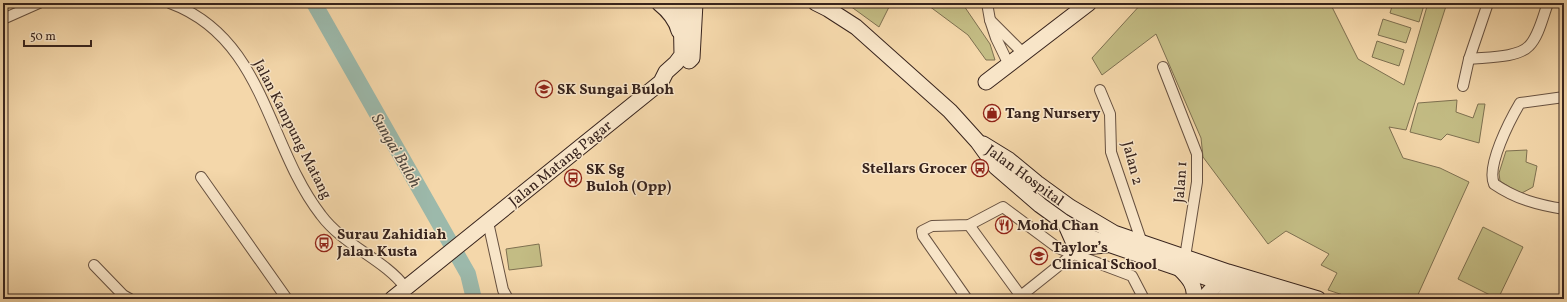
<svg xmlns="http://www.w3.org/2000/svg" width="1567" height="302" font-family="Vollkorn,serif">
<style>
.green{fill:#c3bc84;stroke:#7e7050}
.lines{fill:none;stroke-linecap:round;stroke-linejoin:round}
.river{stroke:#9cb9ab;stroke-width:16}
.street-casing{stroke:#675140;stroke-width:12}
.secondary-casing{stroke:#38241d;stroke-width:17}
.street{stroke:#f8e5c8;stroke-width:10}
.secondary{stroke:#f8e5c8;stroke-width:15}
.labels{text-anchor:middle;stroke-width:3;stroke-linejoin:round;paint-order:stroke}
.poi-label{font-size:15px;font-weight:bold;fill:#38241d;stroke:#f8e5c8;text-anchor:start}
.street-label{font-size:15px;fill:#38241d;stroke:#f8e5c8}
.water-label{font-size:16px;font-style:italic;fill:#514940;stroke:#f8e5c8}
</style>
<rect width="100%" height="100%" fill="#f4d7aa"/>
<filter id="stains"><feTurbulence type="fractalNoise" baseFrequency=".005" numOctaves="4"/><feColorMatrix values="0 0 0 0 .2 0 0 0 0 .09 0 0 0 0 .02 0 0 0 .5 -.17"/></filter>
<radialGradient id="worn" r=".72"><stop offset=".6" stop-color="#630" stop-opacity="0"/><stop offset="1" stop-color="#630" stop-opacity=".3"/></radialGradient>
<g class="green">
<path d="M846,3H891L879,27Z"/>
<path d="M925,3H962L990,44L995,60H986L968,35Z"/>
<path d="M1142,3H1330L1358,59L1404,85L1428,3H1447L1406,130L1389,127L1403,158L1440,168L1469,182L1416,299H1355L1328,290L1337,273L1321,265L1329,254L1286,231L1268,244L1203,157L1201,138L1156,34L1102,75L1092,58Z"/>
<path d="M1393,3H1419L1424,5L1419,22L1390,13Z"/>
<path d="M1383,19L1411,28L1406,43L1378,35Z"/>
<path d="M1377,41L1404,50L1399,66L1372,57Z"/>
<path d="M1457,100L1456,112L1473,118L1478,104H1485L1479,143L1447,134L1441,140L1410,132L1418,103Z"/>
<path d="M1527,150L1526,162L1537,166L1533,187L1522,193L1516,191L1500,181L1499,173L1506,151Z"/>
<path d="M1483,227L1523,247L1498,299L1458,279Z"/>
<path d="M539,244L542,266L509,270L506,249Z"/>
</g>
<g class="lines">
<path class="river" d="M314,3L468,274L474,299"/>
<g class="street-casing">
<g id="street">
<path d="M170,3C265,38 267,146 321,215C344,246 384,259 405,287"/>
<path d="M987,3L990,20"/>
<path d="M3,19L39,3"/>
<path d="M1469,59C1486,57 1518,58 1529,46C1539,36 1543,16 1548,3"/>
<path d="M1009,65L996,38L990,20L1023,53"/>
<path d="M1163,67L1197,154V182L1185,257"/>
<path d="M1463,86L1469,59L1488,3"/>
<path d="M1100,90L1110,114L1111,152L1142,243"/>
<path d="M1564,97L1520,103C1510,120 1486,166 1494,184C1516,199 1538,205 1564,209"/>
<path d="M201,177L287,299"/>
<path d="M488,222L503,290L508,299"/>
<path d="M969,225L1023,299"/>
<path d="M94,265L123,295L130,299"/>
<path d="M967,299L923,236L922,231L932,226L969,225L1003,207L1058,248L1132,276L1144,299"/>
<path d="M1017,299L1077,251"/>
</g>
</g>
<g class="secondary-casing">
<g id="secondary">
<path d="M659,3C669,11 676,19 679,31"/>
<path d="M816,3L828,9L856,27L950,111L978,142L996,167L1040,205L1065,223L1089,237L1111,245L1219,282L1284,299"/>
<path d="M689,61L692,58L695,3"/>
<path d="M986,82L1089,3"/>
<path d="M983,144L1009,160L1037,183L1070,207L1114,233L1228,272L1318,299"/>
<path d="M1065,223L1077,250L1084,247L1106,245"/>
<path d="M1180,269C1189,278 1196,286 1194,299"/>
<path d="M392,299L661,82L666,72L676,63L682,55L681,3"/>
<path d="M1203,299L1225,275"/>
<path d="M1223,299L1239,280"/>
<path d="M1236,299L1262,298"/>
</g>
</g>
<use href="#street" class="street"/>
<use href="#secondary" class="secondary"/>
</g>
<defs>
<g id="school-ring" transform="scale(0.9)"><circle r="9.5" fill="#f8e5c8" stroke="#8f2418" stroke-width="1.5"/><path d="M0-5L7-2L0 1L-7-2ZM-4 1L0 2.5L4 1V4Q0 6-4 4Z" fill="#8f2418"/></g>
<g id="shop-ring" transform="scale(0.9)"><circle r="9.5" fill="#f8e5c8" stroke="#8f2418" stroke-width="1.5"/><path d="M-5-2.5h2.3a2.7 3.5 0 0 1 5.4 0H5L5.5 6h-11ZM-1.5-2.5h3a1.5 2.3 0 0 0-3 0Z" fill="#8f2418"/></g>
<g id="bus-ring" transform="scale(0.9)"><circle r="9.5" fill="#f8e5c8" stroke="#8f2418" stroke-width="1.5"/><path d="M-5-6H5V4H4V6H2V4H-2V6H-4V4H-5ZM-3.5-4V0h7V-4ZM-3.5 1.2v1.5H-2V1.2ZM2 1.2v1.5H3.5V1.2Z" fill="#8f2418"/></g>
<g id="restaurant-ring" transform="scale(0.9)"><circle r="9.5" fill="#f8e5c8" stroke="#8f2418" stroke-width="1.5"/><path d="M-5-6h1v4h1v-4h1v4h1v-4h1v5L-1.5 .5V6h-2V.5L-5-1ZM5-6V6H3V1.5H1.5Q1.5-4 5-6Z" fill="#8f2418"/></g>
<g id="university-ring" transform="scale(0.9)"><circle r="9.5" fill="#f8e5c8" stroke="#8f2418" stroke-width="1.5"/><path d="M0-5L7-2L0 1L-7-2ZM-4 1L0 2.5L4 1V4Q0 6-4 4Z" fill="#8f2418"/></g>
</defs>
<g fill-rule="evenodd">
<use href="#school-ring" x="544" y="89"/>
<use href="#shop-ring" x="992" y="113"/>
<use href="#bus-ring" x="980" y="168"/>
<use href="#bus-ring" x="573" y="178"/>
<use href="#restaurant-ring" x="1004" y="225"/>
<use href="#bus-ring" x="324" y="243"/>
<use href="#university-ring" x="1039" y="256"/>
</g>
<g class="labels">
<g class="poi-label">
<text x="557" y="94">SK Sungai Buloh</text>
<text x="1005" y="118">Tang Nursery</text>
<text x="967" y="173" text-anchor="end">Stellars Grocer</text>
<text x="586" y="174">SK Sg<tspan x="586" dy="17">Buloh (Opp)</tspan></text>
<text x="1017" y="230">Mohd Chan</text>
<text x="337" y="239">Surau Zahidiah<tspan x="337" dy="17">Jalan Kusta</tspan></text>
<text x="1052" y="252">Taylor’s<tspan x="1052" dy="17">Clinical School</tspan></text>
</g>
<g class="street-label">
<text transform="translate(293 129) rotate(63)" y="5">Jalan Kampung Matang</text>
<text transform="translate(560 163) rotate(-39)" y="5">Jalan Matang Pagar</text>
<text transform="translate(1133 163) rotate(75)" y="5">Jalan 2</text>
<text transform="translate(1025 175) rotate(36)" y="5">Jalan Hospital</text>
<text transform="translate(1180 182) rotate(-86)" y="5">Jalan 1</text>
</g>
<g class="water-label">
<text transform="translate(397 150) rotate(60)" y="6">Sungai Buloh</text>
</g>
</g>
<rect width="1567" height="302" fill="none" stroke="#f4d7aa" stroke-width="16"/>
<rect x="4" y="4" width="1559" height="294" fill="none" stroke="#38241d" stroke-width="2"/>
<rect x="8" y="8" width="1551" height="286" fill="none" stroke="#38241d"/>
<path d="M24 40v6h67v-6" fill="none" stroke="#38241d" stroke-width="2"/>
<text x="30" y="40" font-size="12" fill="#38241d" stroke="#f8e5c8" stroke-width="3" paint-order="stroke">50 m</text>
<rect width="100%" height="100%" filter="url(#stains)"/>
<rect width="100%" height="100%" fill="url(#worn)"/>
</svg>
